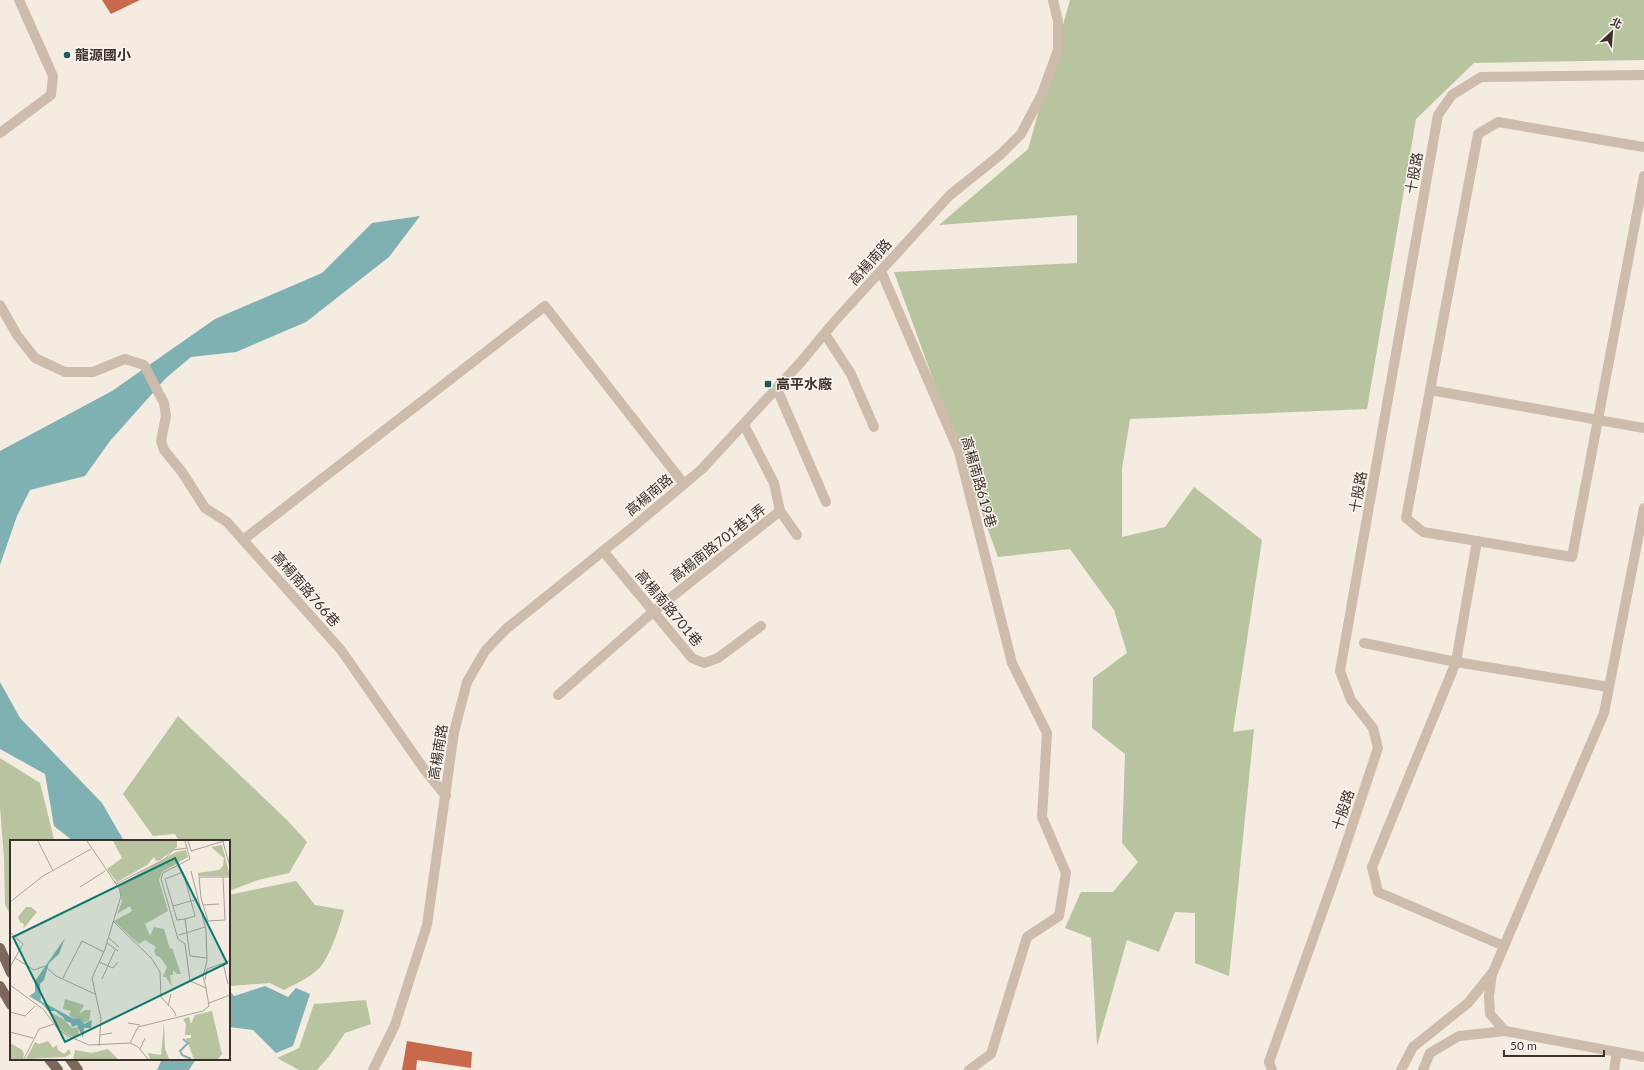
<svg xmlns="http://www.w3.org/2000/svg" width="1644" height="1070" font-family="Lato,'Noto Sans TC',sans-serif">
<style>
.green{fill:#b8c4a0}
.water{fill:#7fb0b2}
.building{fill:#c8694b}
.lines{fill:none;stroke-linecap:round;stroke-linejoin:round}
.minor{stroke:#cdbbac;stroke-width:10}
.major{stroke:#7d675c;stroke-width:10}
.poi-dot{fill:#1f5a5e;stroke:#fbf5ee;stroke-width:1.5}
.labels{text-anchor:middle;stroke-width:3;stroke-linejoin:round;paint-order:stroke}
.poi-label{font-size:14px;font-weight:bold;fill:#3b302b;stroke:#fbf5ee;text-anchor:start}
.street-label{font-size:14px;fill:#3b302b;stroke:#fbf5ee}
.inset-river{fill:none;stroke:#7fb0b2;stroke-width:2}
.inset-road{fill:none;stroke:#aaa098;stroke-width:1}
.view{fill:#0f766e;fill-opacity:0.15;stroke:#0f766e;stroke-width:2}
.inset-edge{fill:none;stroke:#3b302b;stroke-width:2}
</style>
<rect width="100%" height="100%" fill="#f4ebe1"/>
<g class="green">
<path d="M1070,0H1644V60L1474,63L1416,119L1367,409L1130,419L1122,469V537L1165,527L1194,487L1262,540L1233,732L1254,729L1229,976L1195,963V913L1175,912L1159,952L1127,940L1097,1046L1091,938L1065,928L1081,892H1113L1138,862L1122,843L1125,754L1092,728L1093,678L1127,653L1114,610L1070,549L998,557L894,272L1077,263V215L939,225L1028,149Z"/>
<path d="M178,716L289,822L307,842L289,873L258,880L229,891V841H179L175,834L153,836L123,794Z"/>
<path d="M0,758L40,783L54,839L58,841H11V917L5,904L4,858L0,807Z"/>
<path d="M296,881L315,905L344,910C341,924 331,951 324,962C315,976 297,983 284,990L270,983L231,986L229,976V895Z"/>
<path d="M366,1000L371,1024L345,1033L330,1055L317,1070H299L277,1058L299,1048L314,1004Z"/>
</g>
<g class="water">
<path d="M420,216L389,257L306,322L236,352L191,357L166,378L110,441L85,476L30,490L17,516L0,565V451L112,391L215,319L322,273L372,223Z"/>
<path d="M0,682L20,718L102,803L124,841H73L54,826L45,774L0,749Z"/>
<path d="M265,986L288,997L296,988L310,994L293,1046L276,1053L253,1030L229,1027V990L234,996Z"/>
<path d="M162,1059H196L189,1070H157Z"/>
</g>
<g class="building">
<path d="M102,0H140L111,14Z"/>
<path d="M407,1041L472,1052L471,1068L417,1060L416,1070H402Z"/>
</g>
<g class="lines">
<g class="minor">
<path d="M0,133L51,95L53,76L19,0"/>
<path d="M1644,147L1498,122L1478,134L1406,518L1423,532L1572,557L1644,176"/>
<path d="M881,271L959,452L1012,663L1047,733L1042,817L1066,873L1059,916L1027,937L991,1054L969,1070"/>
<path d="M0,305L17,335L35,358L65,372H93L125,359L144,365L164,403L166,416L161,441L164,450L182,472L205,508L227,522L341,650L424,769L446,796"/>
<path d="M825,334L851,374L874,427"/>
<path d="M777,389L826,502"/>
<path d="M1430,390L1644,428"/>
<path d="M744,425L774,483L780,511L797,535"/>
<path d="M243,540L545,306L684,484"/>
<path d="M1477,541L1456,662L1372,867L1378,892L1504,946"/>
<path d="M603,551L692,658L704,663L718,658L761,626"/>
<path d="M1364,643L1456,662L1609,687"/>
<path d="M558,695L654,611L780,511"/>
<path d="M1492,973L1489,996L1490,1014L1505,1031"/>
<path d="M373,1070L395,1025L427,925L454,732L467,682L485,651L506,629L633,527L702,469L800,363L835,321L950,195L1000,155L1021,134L1042,94L1058,50V21L1053,0"/>
<path d="M1272,1070L1269,1062L1338,868L1378,748L1373,728L1351,700L1340,671L1438,115L1452,95L1481,77L1644,75"/>
<path d="M1401,1070L1413,1047L1468,1003L1493,972L1604,713L1644,508"/>
<path d="M1423,1070L1430,1053L1459,1036L1505,1031L1644,1057"/>
<path d="M1614,1070L1617,1052"/>
</g>
<g class="major">
<path d="M0,948L11,973"/>
<path d="M0,986L11,1005"/>
<path d="M49,1059L58,1070"/>
<path d="M70,1059L78,1070"/>
</g>
</g>
<g class="poi-dot">
<circle cx="67" cy="55" r="4"/>
<rect x="764" y="380" width="8" height="8" rx="2"/>
</g>
<g class="labels">
<g class="poi-label">
<text x="75" y="60">龍源國小</text>
<text x="776" y="389">高平水廠</text>
</g>
<g class="street-label">
<text transform="translate(1414 173) rotate(-80)" y="5">十股路</text>
<text transform="translate(870 262) rotate(-48)" y="5">高楊南路</text>
<text transform="translate(979 482) rotate(74)" y="5">高楊南路619巷</text>
<text transform="translate(1358 492) rotate(-80)" y="5">十股路</text>
<text transform="translate(649 495) rotate(-40)" y="5">高楊南路</text>
<text transform="translate(718 543) rotate(-38)" y="5">高楊南路701巷1弄</text>
<text transform="translate(306 589) rotate(49)" y="5">高楊南路766巷</text>
<text transform="translate(669 608) rotate(50)" y="5">高楊南路701巷</text>
<text transform="translate(438 752) rotate(-81)" y="5">高楊南路</text>
<text transform="translate(1343 810) rotate(-72)" y="5">十股路</text>
</g>
</g>
<g transform="translate(10 840)">
<rect width="220" height="220" fill="#f4ebe1"/>
<path d="M103,1H167V7L150,20L146,21L144,17L137,25L107,42L97,29L112,18ZM212,5L220,36H188V33L209,30L213,26L214,18L201,7ZM176,10L178,17L152,32L149,40L158,71L135,84L140,96L144,87L154,89L160,109L162,108L171,134H167L163,130V135H160L162,147L156,137H153L157,127L150,117L146,116L144,111L146,107L135,100L129,104L104,81L122,71L120,66L107,74L112,62L109,45L166,12ZM16,67H21L27,72L13,89L14,84L10,82L8,77ZM55,159L74,165L69,174L75,170H81L79,181L73,183L70,178L64,179L59,175L61,171L53,169ZM202,171L212,214L208,219H184L176,198H181V195H175L176,184L173,179L179,177L181,184L185,175ZM39,172L52,178L62,188L69,187L68,195L63,197L57,194L47,186ZM154,182L155,209L159,219H140L138,213L151,215ZM38,201L43,208L47,205L48,210L54,214L59,209L61,213L56,217L16,219L25,202L29,204ZM0,203L12,210L14,214L13,219H0ZM98,209L108,219H63L65,210L82,213Z" fill="#b8c4a0"/>
<path d="M55,98L49,114L39,123L34,140L30,144L31,161L64,179L70,178L74,184L82,180L81,188H74L73,198L67,185L62,187L61,183L55,181L53,177L45,171H38L32,164L19,156L25,152V141Z" fill="#7fb0b2"/>
<path class="inset-river" d="M173,199L178,203L170,211L172,215L181,219"/>
<path class="inset-road" d="M28,1L43,31M77,1L109,48L111,56L95,109L82,138L91,179L89,206M178,1L181,11L214,1M213,2L220,27M181,31L196,90L197,121L193,136L196,148M213,37L215,80L198,81L191,58L189,37H220M106,44L155,19L163,10L177,8M70,47L95,31M0,62L33,36L81,9M193,65L209,64M163,66L188,59M175,79L167,80L155,39L173,32L185,76L175,79L180,116L197,118M103,81L142,119L150,132L151,157L164,171L166,176M0,92L13,104L0,127M169,95L195,87M99,98L109,107M97,103L108,111M5,118L24,130L35,126L46,136L85,154M89,122L103,128L108,122M213,123L218,144M53,138L72,101L94,112M92,139L105,110M195,140L197,129L220,121M0,145L33,169L48,189L58,196L79,205L120,203L128,207L138,219M199,163L220,155M158,166L161,154M0,172L15,176L25,166M118,183L130,185M0,192L23,198M90,195L102,193M120,203L128,187L193,171L199,166L196,148L180,141L175,104L168,99L151,39L153,33L180,19L175,1M130,209L135,198M14,219L29,189L44,184"/>
<path class="view" d="M165,18L217,123L55,202L3,97Z"/>
<rect width="220" height="220" class="inset-edge"/>
</g>
<g transform="translate(1612 32) rotate(26)" stroke="#fbf5ee" stroke-width="3" paint-order="stroke">
<path d="M0-3L7 15L0 10L-7 15Z" fill="#3b302b"/>
<text y="-6" font-size="11" font-weight="bold" text-anchor="middle" fill="#3b302b">北</text>
</g>
<path d="M1504 1050v6h100v-6" fill="none" stroke="#3b302b" stroke-width="2"/>
<text x="1510" y="1050" font-size="12" fill="#3b302b" stroke="#fbf5ee" stroke-width="3" paint-order="stroke">50 m</text>
</svg>
